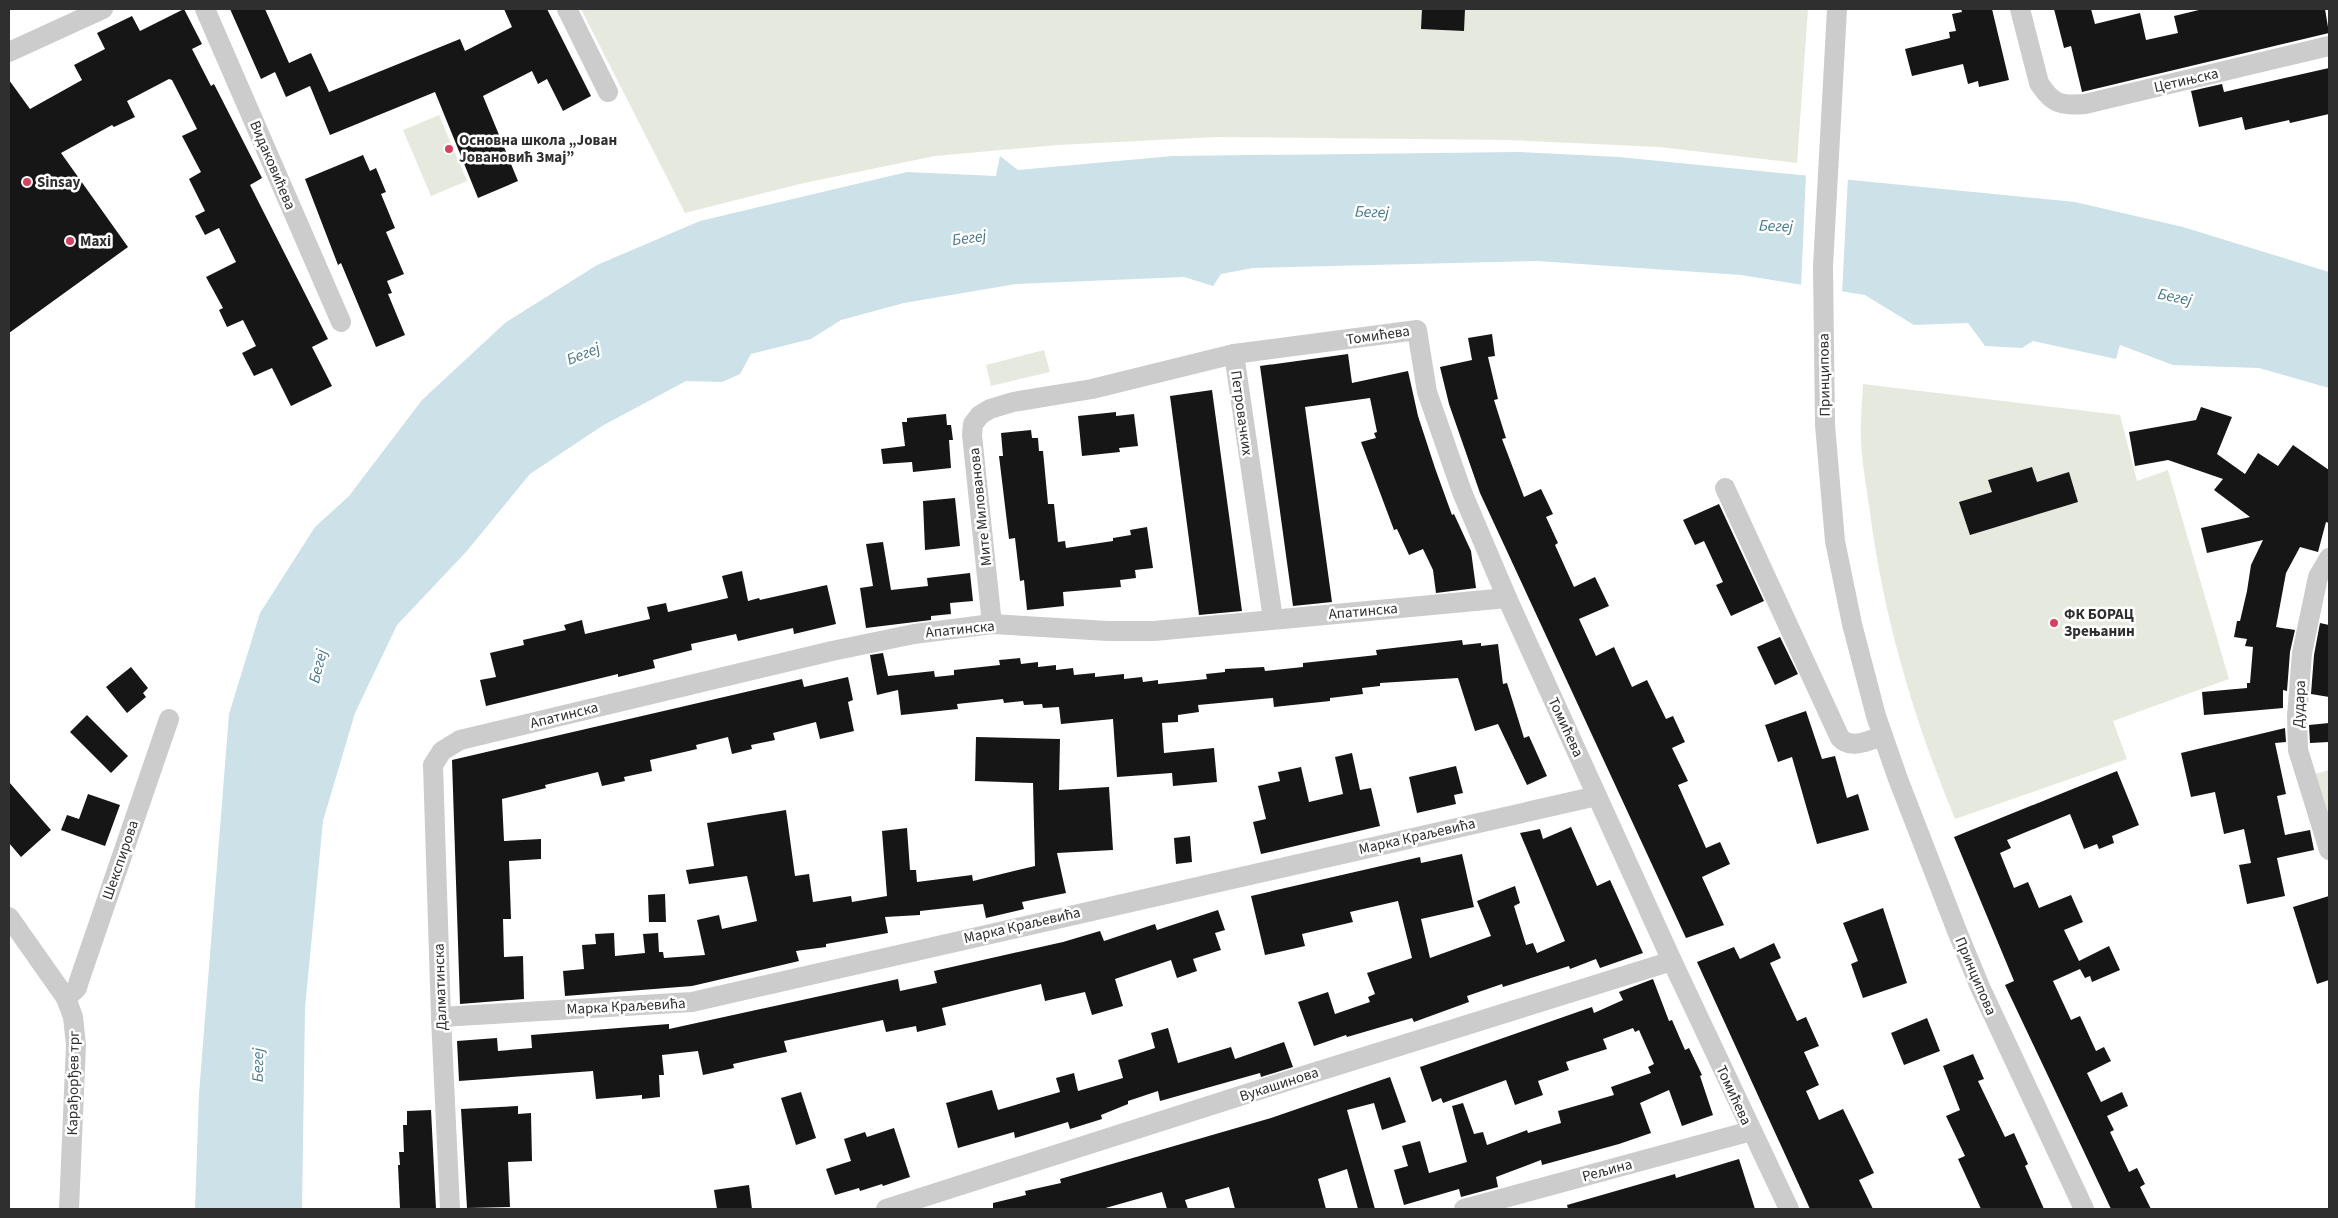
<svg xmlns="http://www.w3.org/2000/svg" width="2338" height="1218" font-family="'Source Sans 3',sans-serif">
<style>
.green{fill:#e6eade}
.water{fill:#cce1e8}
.pier{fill:#fff}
.building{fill:#161616}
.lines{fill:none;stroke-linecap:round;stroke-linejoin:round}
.minor{stroke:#ccc;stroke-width:20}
.poi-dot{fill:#d5415f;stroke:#fff;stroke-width:2}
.labels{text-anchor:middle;stroke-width:5;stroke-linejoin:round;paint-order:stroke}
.street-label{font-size:15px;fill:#2f2f2f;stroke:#fff}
.poi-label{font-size:15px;font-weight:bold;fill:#2f2f2f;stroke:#fff;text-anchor:start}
.water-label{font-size:16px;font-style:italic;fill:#447789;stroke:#fff}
</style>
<rect width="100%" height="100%" fill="#fff"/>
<g class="green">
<path d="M581,9H1808L1797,163L1659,147L1508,140L1217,137L1058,145L935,156L804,183L685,213Z"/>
<path d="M439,115L467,181L431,196L403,130Z"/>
<path d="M1044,350L1050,372L991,386L986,365Z"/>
<path d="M1863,384L2120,415L2137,481L2168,470L2229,679L2113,721L2127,759L1955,819C1914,720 1884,619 1870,513C1867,489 1862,465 1861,441C1860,422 1862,403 1863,384Z"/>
<path d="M2329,770V828L2312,775Z"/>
</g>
<path class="water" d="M1519,152L1619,157L2075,202L2183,227L2329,272V388L2259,368L2173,365L2120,345L2116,359L2033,341L2022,348L1985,346L1968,323L1914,325L1865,295L1741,275L1537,261L1253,268L1221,274L1213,286L1184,277L1016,284L904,303L841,320L811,339L751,354L740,374L722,382L686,381L602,426L530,474L466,552L397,625L355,713L323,821L305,1008L302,1209H195L199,1094L229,714L260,613L315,527L349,496L422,400L505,323L597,265L700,221L907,172L996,176L1000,156L1018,170L1173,156Z"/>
<path class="pier" d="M1806,173L1848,177L1842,294L1801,287Z"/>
<g class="building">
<path d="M184,9L202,44L192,49L211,86L214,84L262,178L250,185L328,339L312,347L332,386L291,406L272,368L254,376L242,353L256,346L243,320L227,327L219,310L223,308L206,277L236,262L219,228L205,235L195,216L205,211L189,179L201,172L182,136L197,129L172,80L169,79L127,101L135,117L114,127L112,125L61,153L128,247L9,333V80L30,109L82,80L74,65L105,49L97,33L132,16L140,31Z"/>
<path d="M230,9H265L289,63L311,53L329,92L460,39L465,51L512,27L504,9H547L591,96L563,111L547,79L538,84L532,71L483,96L518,181L478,198L435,92L330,135L310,86L286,97L275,72L261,79Z"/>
<path d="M1422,9H1465L1464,31L1421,29Z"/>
<path d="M1961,9H1992L2009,80L1979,87L1978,81L1968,84L1963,64L1912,76L1905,49L1950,38L1949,32L1956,31L1952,14L1962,12Z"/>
<path d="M2054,9H2091L2095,24L2140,13L2146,40L2178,33L2174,16L2203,9H2325L2329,33L2082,92L2071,46L2064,48Z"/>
<path d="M2329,68V114L2290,123L2289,120L2245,130L2242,117L2199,127L2191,91L2222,84L2224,92Z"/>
<path d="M363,155L370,171L376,168L386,192L381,194L395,228L386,232L404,274L387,281L392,293L388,294L405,335L376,347L341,263L338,265L305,179Z"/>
<path d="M1492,334L1495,356L1488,357L1498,399L1494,400L1506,438L1502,439L1524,497L1541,489L1553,514L1546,517L1558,543L1555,545L1574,587L1595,577L1609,606L1579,619L1596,656L1614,647L1632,687L1647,680L1666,719L1673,716L1685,742L1672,748L1688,781L1678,785L1706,848L1720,842L1730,864L1702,877L1724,925L1686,938L1480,493L1449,404L1440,367L1472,360L1468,338Z"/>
<path d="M1348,354L1352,383L1408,371L1418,416L1435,468L1452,515L1454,514L1471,551L1476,588L1436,593L1433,570L1423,549L1409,555L1397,529L1394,530L1361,442L1376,438L1374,433L1377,432L1370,398L1305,407L1332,602L1293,606L1260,366Z"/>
<path d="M1212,390L1242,611L1199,615L1170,396Z"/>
<path d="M2201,407L2232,417L2217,454L2245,474L2258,453L2278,466L2293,445L2329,470V523L2326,522L2318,552L2300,547L2286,573L2276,627L2295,630L2290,652L2287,691L2283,690V708L2204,715L2202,692L2247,688V683H2250L2253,647L2245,646L2247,639L2234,637L2237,621H2240L2247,591L2251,565L2263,540L2207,553L2201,528L2250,517L2214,490L2223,479L2168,460L2135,466L2129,432L2196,420Z"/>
<path d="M1116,412V416L1134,414L1138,446L1119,448L1120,452L1082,456L1078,416Z"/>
<path d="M946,414L947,425H951L953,440H949L951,468L913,472L912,462L883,464L881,449L905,446L902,422H907V418Z"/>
<path d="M1031,430L1032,438H1038L1039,451H1043L1048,504H1054L1058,542L1065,541L1066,548L1113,541V538L1131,535L1130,530L1147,527L1153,568L1135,570L1136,578L1120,580L1121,587L1063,592L1064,606L1027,610L1024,580L1020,581L1015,538L1009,539L999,456H1003L1001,433Z"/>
<path d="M2032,467L2037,482L2069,472L2078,502L1970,535L1959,502L1992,492L1988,480Z"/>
<path d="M955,498L960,546L925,550L923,501Z"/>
<path d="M1719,504L1764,601L1731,616L1716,585L1723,582L1704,541L1695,545L1683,520Z"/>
<path d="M883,542L891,590L928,586L927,578L970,573L973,601L950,603L951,614L931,616V620L866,628L860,588L873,586L866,544Z"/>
<path d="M742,571L748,601L759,598L760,600L827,585L836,624L794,634L793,628L738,641L736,634L691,644L692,650L653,660L655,668L618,677V674L486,706L480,680L496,677L490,653L524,645L523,640L566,630L564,625L582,620L585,634L650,619L647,607L666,603L668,612L728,598L722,576Z"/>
<path d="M2320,623L2329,625V697L2311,694L2314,655Z"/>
<path d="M1780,637L1798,674L1775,685L1757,647Z"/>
<path d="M1462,640L1463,645L1481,643V646L1498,644L1503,684L1507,683L1524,738L1529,736L1547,776L1527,785L1498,724L1475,731L1458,678L1380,683V686L1362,688L1363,694L1330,698V701L1274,707L1273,698L1198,705L1199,712L1178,715V722L1162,723L1164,753L1214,748L1217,782L1173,786L1172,773L1117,777L1113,719L1061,724L1059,707L1043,708L1042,704L1024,705L1023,701L1004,703L1003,699L957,704L958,709L901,715L898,690L877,695L870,655L883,653L888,676L934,671L935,677L954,675V670L1000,665L999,660L1020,658L1021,664L1038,662V667L1056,665V670L1073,668L1074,675L1095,673V677L1124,674V679L1142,677L1143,682L1158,680V684L1207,679L1206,674L1225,672V669L1264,667L1265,671L1303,667V663L1377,655L1376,650Z"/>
<path d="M131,667L148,688L143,693L146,697L127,713L106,687Z"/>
<path d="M848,677L853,700L848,702L854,731L820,739L816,722L773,733L775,740L751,745L752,749L732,754L728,737L696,745L697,749L650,760L652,771L624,777L625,781L602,786L598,772L545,785L546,788L502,799L504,841L541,839V859L509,861L511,919H503L504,957L523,956L524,999L460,1004L452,760L802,679L804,687Z"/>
<path d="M1806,711L1822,759L1835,756L1847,798L1858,794L1869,830L1817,844L1792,757L1778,762L1765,725Z"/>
<path d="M87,715L128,756L111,773L70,732Z"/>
<path d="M2329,723V742L2310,743L2309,725Z"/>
<path d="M2285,728L2286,742L2275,743L2286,794L2277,796L2285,835L2310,830L2314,850L2277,858L2285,896L2247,904L2239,865L2251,863L2244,829L2224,834L2215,792L2191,797L2181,753Z"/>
<path d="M976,737L1060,739L1059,790L1109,787L1113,850L1057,853L1066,893L1022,902L1024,909L986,918L983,904L920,911V915L885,917L888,933L826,944V947L796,951L799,961L692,986L565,996L563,971L584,969L582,945L596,944L595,934L614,933L615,956L645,953L643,934L658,933L659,952H663L664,958L705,955L697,920L719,915L722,929L757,921L747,876L689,884L686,870L714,866L707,823L786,810L795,876L809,874L813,902L851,896L852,902L887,896L882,831L907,828L910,870H916L917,882L972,875L973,881L1035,866L1033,783L975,781Z"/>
<path d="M1352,753L1360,790L1371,788L1380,826L1261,854L1253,822L1266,819L1258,786L1280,781L1278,772L1301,767L1309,802L1343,794L1335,757Z"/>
<path d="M1456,766L1463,793L1454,795L1456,804L1417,813L1409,777Z"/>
<path d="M2117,771L2139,825L2112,836L2114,843L2099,849L2097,844L2084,849L2070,814L2007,840L2011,848L2000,853L2014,888L2028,882L2039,908L2071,895L2083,922L2064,930L2079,961L2109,946L2120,970L2092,982L2090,976L2085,978L2080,969L2053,981L2071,1020L2080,1016L2096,1051L2104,1047L2111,1061L2087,1073L2101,1102L2122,1092L2128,1106L2107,1116L2114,1130L2110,1132L2129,1172L2137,1168L2145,1184L2140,1187L2151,1209H2111L2005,985L2014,981L1954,837Z"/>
<path d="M9,782L51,830L21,857L9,843Z"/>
<path d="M88,794L120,805L105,846L61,830L67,815L79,819Z"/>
<path d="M1571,827L1597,886L1610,880L1643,953L1600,968L1596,959L1570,969L1569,966L1503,987L1502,984L1467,996L1469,1002L1414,1022L1412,1018L1347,1037L1346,1035L1314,1046L1298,1002L1328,992L1335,1014L1370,1002L1368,997L1375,994L1367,973L1412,958L1398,901L1350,912L1353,922L1302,934L1305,946L1265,955L1251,896L1420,857L1421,863L1462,854L1474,907L1421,919L1430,958L1491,936L1477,901L1515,886L1520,903L1514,906L1526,945L1533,943L1537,953L1565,941L1520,833L1540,829L1543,839Z"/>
<path d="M1190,836L1192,862L1176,864L1174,838Z"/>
<path d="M665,894L666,922H649L648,895Z"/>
<path d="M2329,896V980L2317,984L2293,907Z"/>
<path d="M1883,908L1907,983L1863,998L1851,964L1858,961L1843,923Z"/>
<path d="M1218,910L1225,930L1215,933L1221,950L1193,959L1197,971L1177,978L1171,960L1115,979L1123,1006L1092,1015L1085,992L1045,1001L1041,984L942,1008L946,1025L917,1032L916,1026L886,1032L883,1020L784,1041L787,1052L733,1064L734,1068L703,1075L698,1051L662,1055L664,1075H659L660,1097L642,1099V1095L596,1099L593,1071L459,1081L457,1041L497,1038L498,1051L532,1048L531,1035L669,1024V1029L898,979L900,991L937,983L934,971L1063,942L1100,931L1104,941L1155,924L1157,930Z"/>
<path d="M1774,943L1781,958L1770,963L1797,1021L1806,1017L1819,1046L1804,1052L1819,1085L1806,1091L1819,1120L1843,1109L1874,1173L1859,1180L1873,1209H1810L1697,962L1734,947L1740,959Z"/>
<path d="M1653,979L1669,1021L1672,1020L1685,1050L1689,1048L1702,1075L1700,1076L1713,1115L1682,1126L1669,1090L1640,1103L1651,1133L1619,1144L1542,1165L1541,1160L1496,1177L1498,1187L1461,1197L1459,1189L1404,1205L1394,1170L1408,1166L1402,1146L1420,1141L1429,1173L1467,1162L1452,1106L1463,1103L1474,1134L1483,1132L1487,1145L1527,1130L1528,1133L1561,1123L1558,1111L1614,1095L1611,1087L1651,1073L1648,1067L1654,1064L1639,1030L1635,1032L1633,1028L1603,1039L1607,1049L1566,1062L1569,1070L1538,1081L1543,1095L1515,1105L1506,1080L1443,1103L1441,1098L1432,1102L1420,1067L1592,1007L1594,1013L1623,1000L1619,992Z"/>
<path d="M1927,1018L1940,1051L1904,1065L1891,1033Z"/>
<path d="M1168,1028L1178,1063L1231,1047L1235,1059L1284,1042L1293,1067L1261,1077L1260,1073L1160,1101L1158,1091L1128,1101V1104L1101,1115L1102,1119L1070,1129L1068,1122L1015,1138L1014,1132L958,1148L946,1103L992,1090L998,1110L1060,1092L1056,1078L1074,1073L1078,1091L1123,1078L1118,1060L1155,1048L1151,1033Z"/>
<path d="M1973,1054L1984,1079L1978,1081L2005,1137L2014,1133L2028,1164L2025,1166L2044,1209H1981L1958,1159L1965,1156L1946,1116L1960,1110L1943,1066Z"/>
<path d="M1390,1077L1406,1122L1382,1130L1374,1103L1347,1110L1375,1209H1358L1347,1169L1318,1179L1326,1209H1235L1229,1187L1185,1200L1188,1209H1167L1162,1192L1102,1209H993V1203L1026,1195L1025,1191L1061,1183L1060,1179L1271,1118Z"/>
<path d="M801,1092L816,1138L796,1145L781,1098Z"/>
<path d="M518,1106V1114L531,1113L532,1161L508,1162L510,1207L467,1208L461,1109Z"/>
<path d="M431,1110L436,1209H400L398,1165H400L399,1152H404L403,1125H407V1111Z"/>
<path d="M894,1128L910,1177L883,1186L882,1184L860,1191L859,1188L835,1195L826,1169L851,1161L844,1139L865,1132L867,1137Z"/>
<path d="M1739,1159L1755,1209H1568L1567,1205L1675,1174L1676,1178Z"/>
<path d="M749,1185L752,1209H717L714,1190Z"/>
</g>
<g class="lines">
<g class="minor">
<path d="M205,9L341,322"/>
<path d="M567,9L608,92"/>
<path d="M1837,9L1823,266L1825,425L1835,541L1852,624L1876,716L1898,779L1957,931L1980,987L2084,1209"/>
<path d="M2020,9L2039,83C2052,104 2061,106 2085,104L2329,46"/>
<path d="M9,52L103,9"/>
<path d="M1234,354L1273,619"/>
<path d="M1725,488L1840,738C1851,750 1870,740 1883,736"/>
<path d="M2329,558L2318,577L2302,653L2297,716L2298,750L2329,850"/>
<path d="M992,624L972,435L973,424L980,415L990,409L1013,402L1092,389L1234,354L1417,330L1427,392L1462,492L1507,598L1672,961L1789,1209"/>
<path d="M9,917L66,998L73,1017L76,1045L69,1209"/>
<path d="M66,998L77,988L79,981L169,719"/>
<path d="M441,1017L692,1002L1597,796"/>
<path d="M450,1209L441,1017L433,765L442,751L460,740L832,651L914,634L992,624L1108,631H1154L1507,598"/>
<path d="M886,1209L1287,1081L1672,961"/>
<path d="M1464,1209L1751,1131"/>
</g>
</g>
<g class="poi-dot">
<circle cx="449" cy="149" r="5"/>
<circle cx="27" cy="182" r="5"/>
<circle cx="70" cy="241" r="5"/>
<circle cx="2054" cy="623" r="5"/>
</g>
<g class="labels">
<g class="street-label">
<text transform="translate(2186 80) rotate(-13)" y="5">Цетињска</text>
<text transform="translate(273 165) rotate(67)" y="5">Видаковићева</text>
<text transform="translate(1378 335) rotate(-8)" y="5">Томићева</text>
<text transform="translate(1824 375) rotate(-91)" y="5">Принципова</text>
<text transform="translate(1242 413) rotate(82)" y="5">Петровачких</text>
<text transform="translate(980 507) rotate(-96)" y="5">Мите Милованова</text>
<text transform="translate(1363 611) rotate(-5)" y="5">Апатинска</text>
<text transform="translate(960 629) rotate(-6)" y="5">Апатинска</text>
<text transform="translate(2299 704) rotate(-87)" y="5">Дудара</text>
<text transform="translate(564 715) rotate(-14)" y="5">Апатинска</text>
<text transform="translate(1566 727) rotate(65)" y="5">Томићева</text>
<text transform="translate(1417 836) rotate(-13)" y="5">Марка Краљевића</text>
<text transform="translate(120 860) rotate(-71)" y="5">Шекспирова</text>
<text transform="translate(1022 925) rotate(-13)" y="5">Марка Краљевића</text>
<text transform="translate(1976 976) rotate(67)" y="5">Принципова</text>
<text transform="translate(440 987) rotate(-92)" y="5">Далматинска</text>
<text transform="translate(626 1006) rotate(-3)" y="5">Марка Краљевића</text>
<text transform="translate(73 1083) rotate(-89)" y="5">Карађорђев трг</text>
<text transform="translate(1279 1084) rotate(-18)" y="5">Вукашинова</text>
<text transform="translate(1734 1095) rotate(65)" y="5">Томићева</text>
<text transform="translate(1607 1170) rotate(-15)" y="5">Рељина</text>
</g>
<g class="poi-label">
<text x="459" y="145">Основна школа „Јован<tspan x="459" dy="17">Јовановић Змај”</tspan></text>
<text x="37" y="187">Sinsay</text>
<text x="80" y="246">Maxi</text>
<text x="2064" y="619">ФК БОРАЦ<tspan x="2064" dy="17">Зрењанин</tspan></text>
</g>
<g class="water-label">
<text transform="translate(1372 211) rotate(2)" y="6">Бегеј</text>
<text transform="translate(1776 225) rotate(2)" y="6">Бегеј</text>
<text transform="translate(969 237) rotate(-8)" y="6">Бегеј</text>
<text transform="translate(2175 296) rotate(11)" y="6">Бегеј</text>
<text transform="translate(583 353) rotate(-22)" y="6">Бегеј</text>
<text transform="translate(317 666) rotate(-76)" y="6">Бегеј</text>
<text transform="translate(257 1065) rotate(-89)" y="6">Бегеј</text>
</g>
</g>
<rect width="2338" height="1218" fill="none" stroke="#2f2f2f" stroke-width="20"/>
</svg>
